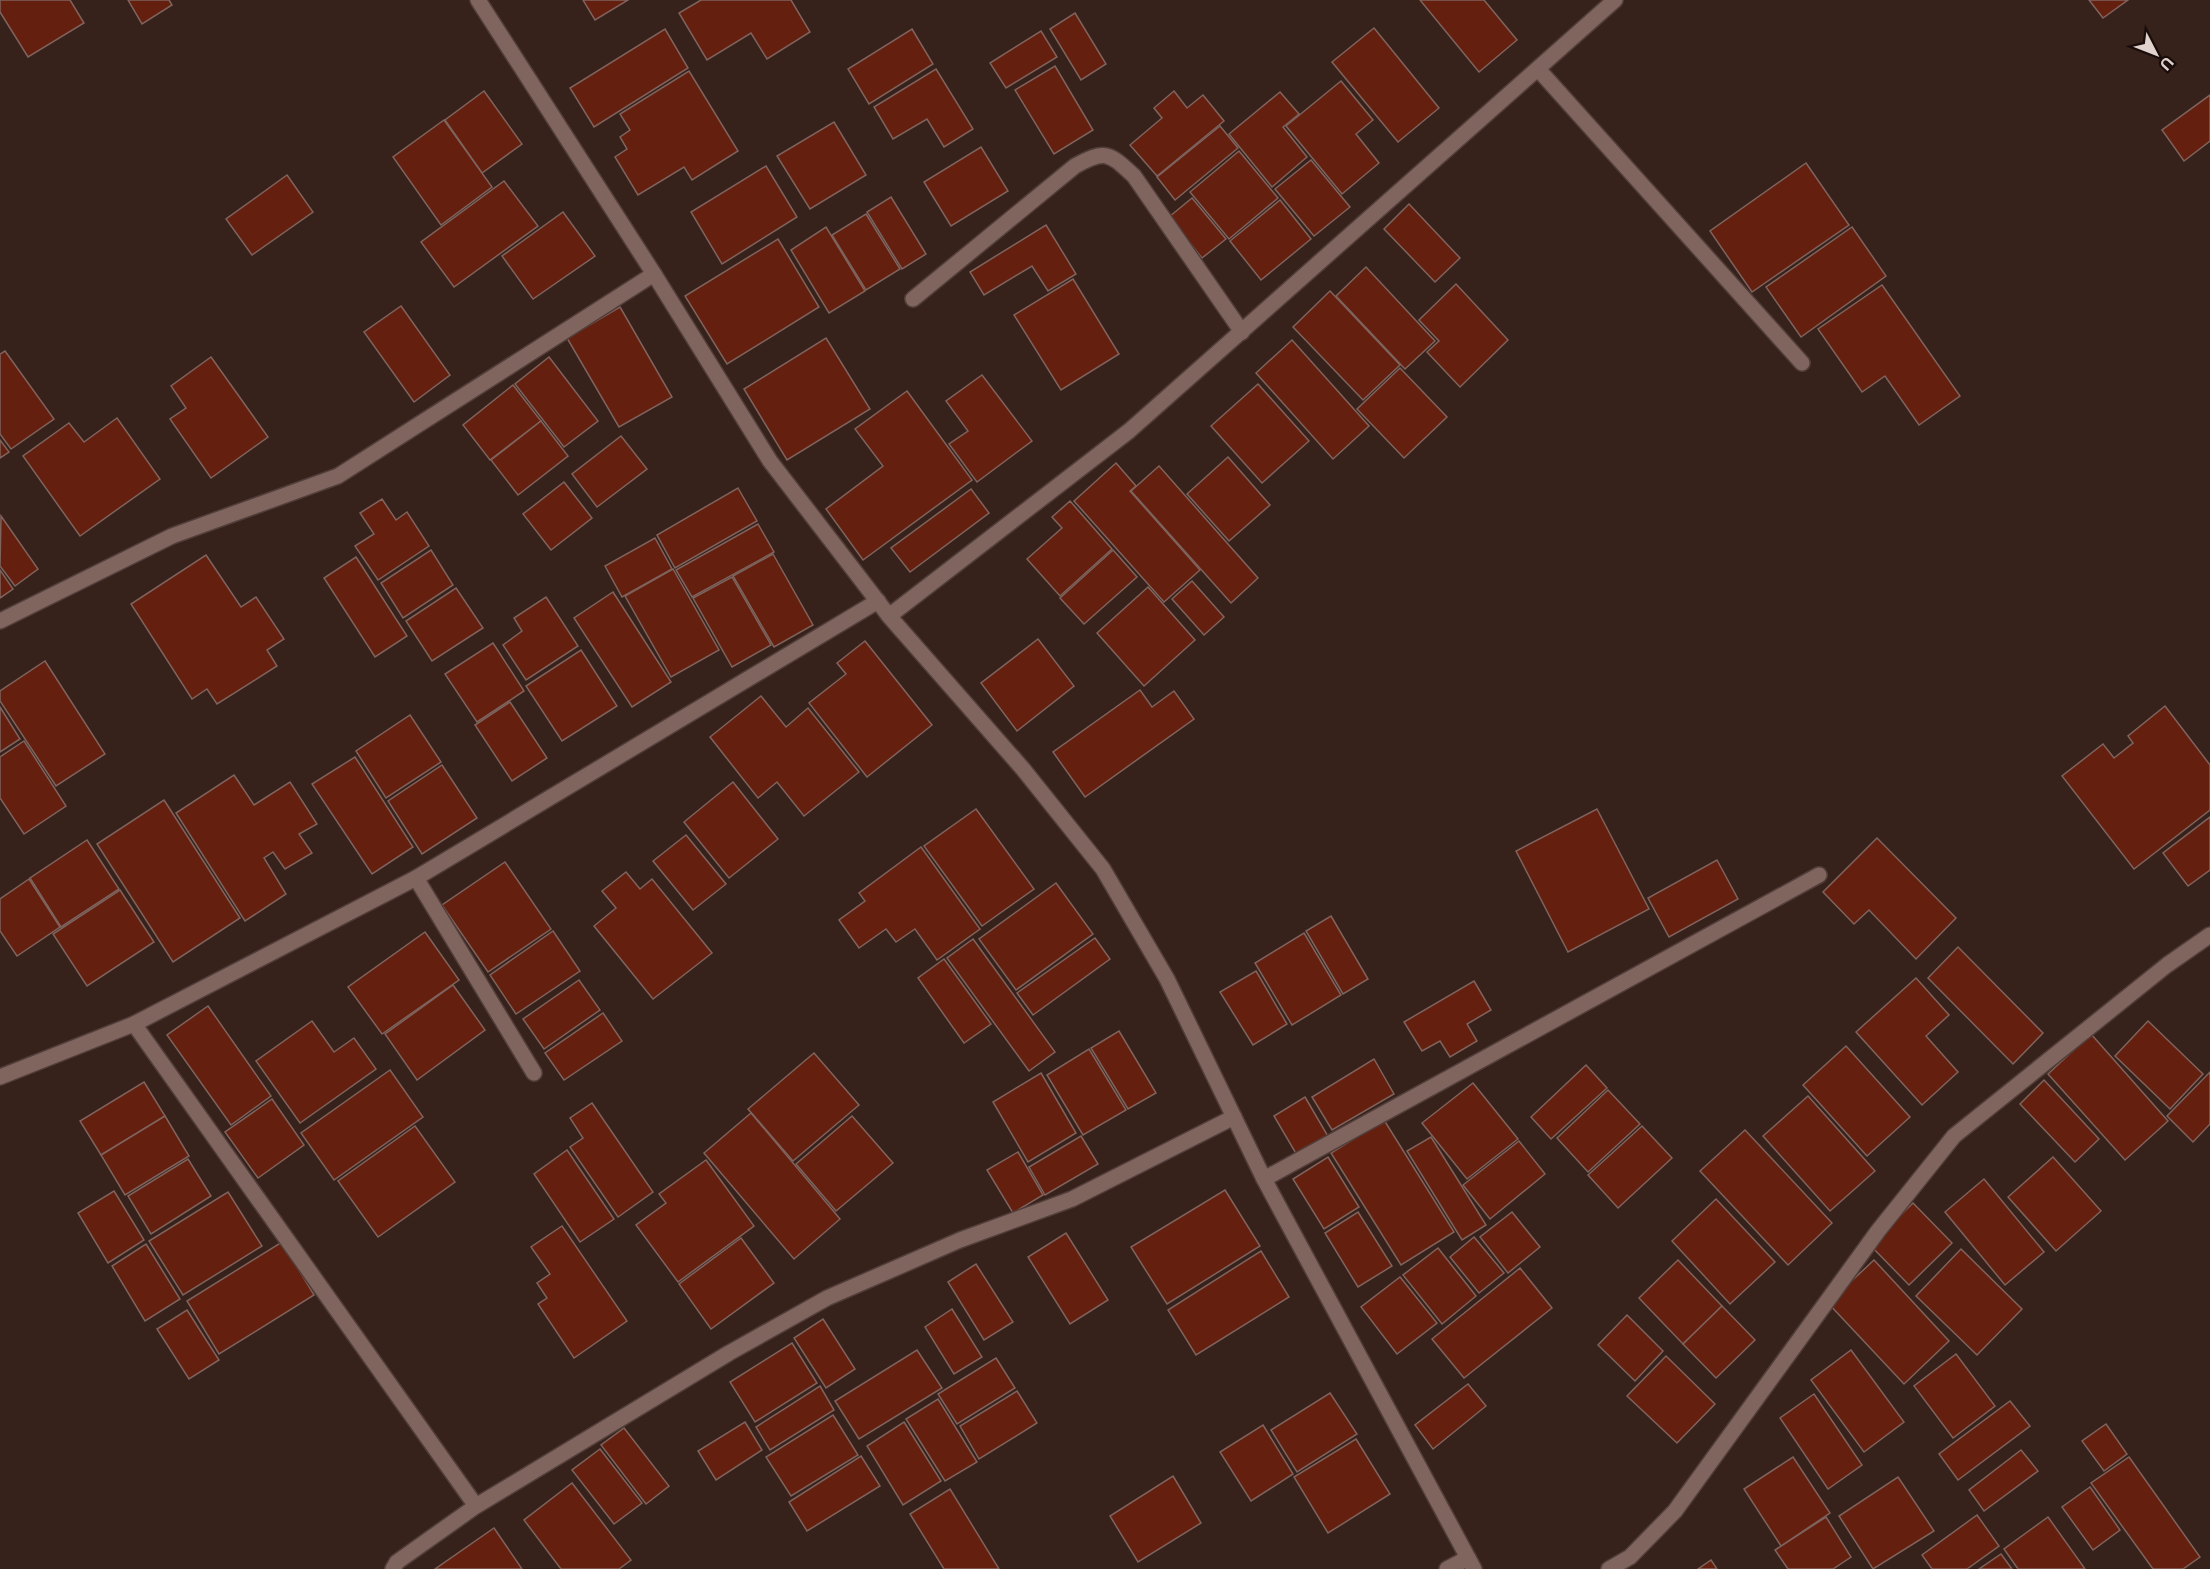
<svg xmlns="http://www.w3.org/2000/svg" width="2210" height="1569" font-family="Helvetica,sans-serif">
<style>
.building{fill:#651f0f;stroke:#7f635d;stroke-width:1.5}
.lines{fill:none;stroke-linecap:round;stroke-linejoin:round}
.lane-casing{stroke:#513d39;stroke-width:18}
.street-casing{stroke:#513d39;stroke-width:18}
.lane{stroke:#80655e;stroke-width:15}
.street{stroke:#80655e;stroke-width:15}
</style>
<rect width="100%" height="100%" fill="#37211b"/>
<g class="building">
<path d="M0,0H70L84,23L28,57L0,12Z"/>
<path d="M128,0H169L172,5L142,24Z"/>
<path d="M583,0H628L595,20Z"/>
<path d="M701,0H791L810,32L767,59L751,33L707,60L679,13Z"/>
<path d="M1420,0H1484L1517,40L1479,72Z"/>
<path d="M2089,0H2128L2103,18Z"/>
<path d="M1075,13L1106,64L1081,80L1050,29Z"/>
<path d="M1374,28L1439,108L1398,142L1332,62Z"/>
<path d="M665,29L688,68L594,127L570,88Z"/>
<path d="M912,29L933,64L869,104L848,69Z"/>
<path d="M1041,31L1057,57L1006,88L990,63Z"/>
<path d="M1055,66L1093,130L1054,154L1015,90Z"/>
<path d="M936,69L973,129L944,147L927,119L893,139L874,107Z"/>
<path d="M689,71L738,151L692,180L684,167L638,195L615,157L627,149L620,137L630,130L620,114Z"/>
<path d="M1341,81L1373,120L1356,134L1379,163L1342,194L1286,126Z"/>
<path d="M484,91L522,144L482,173L445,120Z"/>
<path d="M1174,91L1187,108L1203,95L1224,121L1157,176L1130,145L1162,118L1154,108Z"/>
<path d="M1280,92L1299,114L1283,127L1307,157L1272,187L1229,134Z"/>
<path d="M2210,95V141L2184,161L2162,130Z"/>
<path d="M444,120L492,187L441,225L393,157Z"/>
<path d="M834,122L866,175L810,209L777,156Z"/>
<path d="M1220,126L1238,148L1175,200L1157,177Z"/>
<path d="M981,147L1008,191L951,226L924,182Z"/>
<path d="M1239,151L1278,198L1229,239L1190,192Z"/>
<path d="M1311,160L1350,207L1314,236L1275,189Z"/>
<path d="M1806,163L1849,225L1752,292L1710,231Z"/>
<path d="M766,166L797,217L722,264L691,212Z"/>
<path d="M287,175L313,212L252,255L226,219Z"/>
<path d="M504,181L538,226L454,287L421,242Z"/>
<path d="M891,197L926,254L902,269L867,212Z"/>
<path d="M1192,198L1226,239L1202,258L1169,217Z"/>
<path d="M1280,200L1311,239L1261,280L1230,241Z"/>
<path d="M1409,204L1460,258L1435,282L1384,229Z"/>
<path d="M563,212L595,256L533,299L502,256Z"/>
<path d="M866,214L900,269L866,290L832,235Z"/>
<path d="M1046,225L1076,274L1048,291L1032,266L984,295L970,272Z"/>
<path d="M826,227L865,291L829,313L791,250Z"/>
<path d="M1852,227L1886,276L1801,337L1766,287Z"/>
<path d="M778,239L819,307L727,364L685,296Z"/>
<path d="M1366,267L1435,341L1405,369L1336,296Z"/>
<path d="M1073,279L1119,354L1061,390L1014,315Z"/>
<path d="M1456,284L1508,340L1460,387L1427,352L1439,341L1419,320Z"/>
<path d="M1882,285L1960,396L1919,425L1885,376L1862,392L1818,329Z"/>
<path d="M1330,291L1400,365L1363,400L1293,327Z"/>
<path d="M401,306L450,375L414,402L364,332Z"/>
<path d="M620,307L672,397L619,427L567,338Z"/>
<path d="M826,338L870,409L787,460L744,389Z"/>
<path d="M1292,340L1369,426L1333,459L1256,373Z"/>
<path d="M5,351L54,419L11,449L0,434V354Z"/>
<path d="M211,357L268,437L211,478L170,419L186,408L171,386Z"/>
<path d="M549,357L598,421L564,447L515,384Z"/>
<path d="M1400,368L1447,417L1404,458L1357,409Z"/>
<path d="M982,375L1032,441L977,482L949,444L968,431L946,401Z"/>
<path d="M1258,384L1309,441L1262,483L1211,426Z"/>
<path d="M513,385L541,421L490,460L463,425Z"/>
<path d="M907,391L972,480L863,560L826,509L883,466L855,429Z"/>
<path d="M117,418L160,479L80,536L23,456L69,423L84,442Z"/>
<path d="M541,421L568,456L518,495L491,460Z"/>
<path d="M621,436L647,469L597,507L572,474Z"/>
<path d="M0,440L9,452L0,458Z"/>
<path d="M1228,457L1270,505L1229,541L1187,494Z"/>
<path d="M1116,463L1136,486L1130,491L1200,570L1164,602L1074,501Z"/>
<path d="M1159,466L1258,578L1231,603L1131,491Z"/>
<path d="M564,482L592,518L551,550L523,514Z"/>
<path d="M738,488L757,521L675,568L657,535Z"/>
<path d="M971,489L989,513L910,572L891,548Z"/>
<path d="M382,499L396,520L407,512L429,546L378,580L355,546L374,534L360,513Z"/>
<path d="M1070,501L1112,549L1060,596L1027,559L1062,528L1052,517Z"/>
<path d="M1,516L38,569L15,586L0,566Z"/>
<path d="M758,524L774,552L692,597L676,570Z"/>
<path d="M655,538L672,569L622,597L605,566Z"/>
<path d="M431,550L453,585L403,618L381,583Z"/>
<path d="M1113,550L1137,577L1084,624L1060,598Z"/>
<path d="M773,554L813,625L774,647L733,576Z"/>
<path d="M206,555L241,607L256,597L284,639L267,650L277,666L217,704L207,689L192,699L131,604Z"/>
<path d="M356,557L407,636L375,657L324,578Z"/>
<path d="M673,569L719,650L671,677L625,596Z"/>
<path d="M0,570L13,589L0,598Z"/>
<path d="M732,577L771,645L732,667L693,598Z"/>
<path d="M1192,581L1224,617L1204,635L1172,599Z"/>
<path d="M1148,587L1195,640L1144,686L1097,633Z"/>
<path d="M456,588L483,628L432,661L406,621Z"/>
<path d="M613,592L671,682L632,707L574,618Z"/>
<path d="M546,597L578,646L526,680L503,645L522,631L514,618Z"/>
<path d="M1038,639L1074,686L1017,731L981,683Z"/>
<path d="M865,641L932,725L867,777L809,703L846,674L837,663Z"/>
<path d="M493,643L524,691L477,722L445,674Z"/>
<path d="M581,650L617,706L562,741L526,686Z"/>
<path d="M45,661L105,754L56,786L0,701V691Z"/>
<path d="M1140,690L1152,707L1174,691L1194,719L1085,797L1053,752Z"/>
<path d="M761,696L786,727L808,708L859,772L804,816L777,782L758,798L710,737Z"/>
<path d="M510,702L547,758L512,781L475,725Z"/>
<path d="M2165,706L2210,765V810L2134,869L2062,776L2103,744L2114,758L2133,743L2128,736Z"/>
<path d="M0,707L20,739L0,752Z"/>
<path d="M410,715L441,762L386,798L356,751Z"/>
<path d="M24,741L66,806L24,834L0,798V757Z"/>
<path d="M355,757L413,847L372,874L312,784Z"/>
<path d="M442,765L477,818L422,854L388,801Z"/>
<path d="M234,775L254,805L290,782L317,824L299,834L312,853L285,869L273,852L264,858L286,894L245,921L176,813Z"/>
<path d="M733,782L778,839L729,878L684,822Z"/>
<path d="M164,800L240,918L173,962L97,844Z"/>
<path d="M976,809L1034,889L982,926L924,846Z"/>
<path d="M1597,809L1649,909L1568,952L1516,851Z"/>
<path d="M2210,817V870L2188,886L2163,853Z"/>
<path d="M686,835L726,884L693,910L653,861Z"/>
<path d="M1877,838L1956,918L1916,959L1869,910L1854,924L1823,892Z"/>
<path d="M87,840L119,889L61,927L30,878Z"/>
<path d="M921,847L980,929L937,960L915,929L896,942L886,929L859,948L839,920L865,901L859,893Z"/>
<path d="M1717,860L1738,899L1669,937L1648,898Z"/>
<path d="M505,862L551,929L488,972L442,905Z"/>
<path d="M626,872L640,889L652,879L712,953L653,999L594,926L616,908L602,891Z"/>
<path d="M29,879L60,927L17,956L0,931V899Z"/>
<path d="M1056,883L1093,934L1016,990L979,939Z"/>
<path d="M120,890L154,942L87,986L53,934Z"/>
<path d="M1331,916L1368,979L1343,994L1306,931Z"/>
<path d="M553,931L580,971L516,1014L490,975Z"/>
<path d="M425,932L459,980L382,1034L348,987Z"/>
<path d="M1304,933L1341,995L1292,1025L1255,963Z"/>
<path d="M1095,938L1110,959L1033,1015L1017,993Z"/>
<path d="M973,939L1055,1052L1029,1071L947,958Z"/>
<path d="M1958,947L2043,1033L2013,1064L1928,978Z"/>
<path d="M944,959L991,1024L964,1043L918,978Z"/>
<path d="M1256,971L1287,1024L1253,1045L1220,992Z"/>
<path d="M1916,978L1949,1015L1926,1036L1958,1072L1922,1105L1856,1032Z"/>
<path d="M579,980L600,1010L544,1049L523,1019Z"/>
<path d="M1474,981L1491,1010L1467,1024L1477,1041L1450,1057L1440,1041L1422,1051L1404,1022Z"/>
<path d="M453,985L485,1030L417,1080L385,1034Z"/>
<path d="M208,1006L271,1096L231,1125L167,1035Z"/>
<path d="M603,1013L622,1041L564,1080L545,1053Z"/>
<path d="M312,1021L334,1052L354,1038L376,1069L300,1123L256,1061Z"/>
<path d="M2148,1021L2203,1074L2170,1109L2115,1056Z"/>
<path d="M1119,1031L1156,1093L1128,1109L1091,1048Z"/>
<path d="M2091,1034L2168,1121L2125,1160L2048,1074Z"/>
<path d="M1846,1046L1910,1117L1867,1156L1803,1085Z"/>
<path d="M1089,1049L1126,1110L1083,1135L1047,1075Z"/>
<path d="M814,1053L859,1105L793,1161L748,1109Z"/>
<path d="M1374,1059L1394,1094L1332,1130L1312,1097Z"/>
<path d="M1586,1065L1607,1088L1551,1139L1531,1117Z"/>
<path d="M390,1070L423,1117L334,1180L301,1133Z"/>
<path d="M2210,1072V1124L2193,1142L2167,1116Z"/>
<path d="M1041,1073L1076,1133L1028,1162L993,1102Z"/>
<path d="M2044,1080L2099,1139L2075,1162L2020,1104Z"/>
<path d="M144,1082L165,1116L101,1155L80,1121Z"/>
<path d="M1473,1083L1518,1139L1467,1179L1422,1123Z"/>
<path d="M1608,1090L1640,1124L1588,1172L1557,1138Z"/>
<path d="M1808,1096L1875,1171L1830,1211L1763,1136Z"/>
<path d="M1305,1097L1329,1138L1298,1157L1274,1116Z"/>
<path d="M272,1099L304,1145L258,1178L225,1132Z"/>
<path d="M592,1103L653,1192L618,1217L570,1147L583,1138L570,1118Z"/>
<path d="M751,1113L840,1219L794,1259L704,1153Z"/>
<path d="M165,1116L189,1156L125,1195L101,1155Z"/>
<path d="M852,1116L893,1163L836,1211L796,1164Z"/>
<path d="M1384,1120L1454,1232L1401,1265L1331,1153Z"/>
<path d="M415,1126L455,1182L378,1237L338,1181Z"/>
<path d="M1642,1126L1672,1158L1618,1208L1588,1175Z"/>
<path d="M1745,1130L1832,1223L1788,1265L1700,1171Z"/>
<path d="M1081,1136L1098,1164L1045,1195L1029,1167Z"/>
<path d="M1431,1137L1486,1225L1462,1240L1407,1151Z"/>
<path d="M1519,1141L1545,1174L1490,1219L1463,1185Z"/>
<path d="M567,1150L614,1219L580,1242L534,1174Z"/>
<path d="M1018,1152L1043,1195L1013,1213L987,1170Z"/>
<path d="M1328,1157L1359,1207L1324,1229L1293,1179Z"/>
<path d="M2053,1157L2101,1211L2056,1251L2008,1197Z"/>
<path d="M188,1159L211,1196L151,1234L128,1196Z"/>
<path d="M706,1160L754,1226L678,1282L636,1225L666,1203L659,1194Z"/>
<path d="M1984,1179L2044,1252L2005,1285L1945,1212Z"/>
<path d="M1225,1190L1260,1246L1167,1304L1131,1247Z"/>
<path d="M114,1191L144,1240L108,1263L78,1213Z"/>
<path d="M228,1192L262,1246L183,1295L149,1241Z"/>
<path d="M1716,1199L1775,1262L1730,1304L1672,1241Z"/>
<path d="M1913,1203L1952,1243L1909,1285L1870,1245Z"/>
<path d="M1358,1212L1392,1266L1358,1287L1325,1233Z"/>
<path d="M1512,1212L1540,1247L1508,1273L1480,1237Z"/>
<path d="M562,1226L627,1321L574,1358L538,1304L547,1298L537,1283L550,1274L531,1247Z"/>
<path d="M1066,1233L1108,1300L1070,1324L1028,1257Z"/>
<path d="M1474,1237L1504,1273L1479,1293L1450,1257Z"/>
<path d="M741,1238L774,1283L711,1329L679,1284Z"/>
<path d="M282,1242L314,1295L219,1354L187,1301Z"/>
<path d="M146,1244L180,1299L145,1321L112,1266Z"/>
<path d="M1438,1248L1476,1296L1442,1324L1403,1275Z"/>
<path d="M1961,1249L2022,1309L1977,1355L1916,1296Z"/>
<path d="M1261,1251L1289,1297L1196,1355L1168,1310Z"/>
<path d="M1678,1260L1722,1306L1683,1344L1639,1298Z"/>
<path d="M1874,1260L1949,1341L1904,1384L1828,1303Z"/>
<path d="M976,1264L1013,1322L984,1340L948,1282Z"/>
<path d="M1520,1268L1552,1308L1464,1378L1432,1339Z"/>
<path d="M1400,1277L1437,1323L1397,1354L1361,1307Z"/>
<path d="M1722,1306L1755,1340L1716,1378L1683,1344Z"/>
<path d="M952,1309L982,1357L954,1374L925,1327Z"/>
<path d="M187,1310L219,1360L189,1379L157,1329Z"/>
<path d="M1627,1315L1663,1351L1635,1381L1598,1345Z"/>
<path d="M823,1319L855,1369L826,1388L794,1338Z"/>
<path d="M792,1343L817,1383L755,1422L730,1382Z"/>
<path d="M917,1350L942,1388L859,1439L835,1401Z"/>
<path d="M1851,1350L1904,1422L1864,1452L1811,1380Z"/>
<path d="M1956,1354L1995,1406L1953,1438L1914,1386Z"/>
<path d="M1666,1356L1715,1404L1677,1443L1627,1396Z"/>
<path d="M996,1358L1015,1388L957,1424L938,1394Z"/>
<path d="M1468,1384L1486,1406L1433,1449L1415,1425Z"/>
<path d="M820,1386L834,1410L770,1450L756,1427Z"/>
<path d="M1017,1391L1037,1423L979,1459L960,1426Z"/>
<path d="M1330,1393L1357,1434L1297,1472L1271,1430Z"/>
<path d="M1814,1394L1862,1465L1828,1489L1780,1418Z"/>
<path d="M938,1399L977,1462L945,1481L906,1419Z"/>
<path d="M2010,1401L2030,1426L1958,1480L1939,1454Z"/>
<path d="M833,1415L858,1455L791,1496L766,1457Z"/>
<path d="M745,1422L762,1450L716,1480L698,1451Z"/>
<path d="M904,1422L941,1481L903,1505L867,1446Z"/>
<path d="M2106,1424L2127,1454L2104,1471L2082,1441Z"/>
<path d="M1263,1425L1293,1474L1251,1501L1220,1452Z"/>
<path d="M624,1428L669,1486L646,1504L601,1445Z"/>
<path d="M1356,1439L1390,1494L1328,1533L1294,1477Z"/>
<path d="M600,1449L642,1503L614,1524L572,1470Z"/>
<path d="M2021,1450L2038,1471L1984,1511L1969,1490Z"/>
<path d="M861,1456L880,1486L807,1531L789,1502Z"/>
<path d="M1793,1457L1830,1513L1781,1546L1744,1489Z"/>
<path d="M2129,1457L2200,1557L2183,1569H2153L2091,1483Z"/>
<path d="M1173,1476L1201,1523L1138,1562L1110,1516Z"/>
<path d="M1898,1477L1934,1531L1873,1569L1839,1516Z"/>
<path d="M572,1483L631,1560L619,1569H561L524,1520Z"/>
<path d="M2090,1487L2120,1530L2093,1550L2062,1507Z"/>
<path d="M950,1489L999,1569H944L910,1514Z"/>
<path d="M1977,1515L1999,1546L1967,1569H1932L1922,1555Z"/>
<path d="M1826,1517L1851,1557L1833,1569H1788L1775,1550Z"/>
<path d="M2048,1517L2085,1569H2018L2004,1549Z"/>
<path d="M494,1528L522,1569H435Z"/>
<path d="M2001,1554L2012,1569H1979Z"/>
<path d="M1711,1560L1717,1569H1698Z"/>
</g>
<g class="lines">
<g class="lane-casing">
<path id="lane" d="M1538,69L1802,363"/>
</g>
<g class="street-casing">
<g id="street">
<path d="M478,0L654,274L770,461L889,616L1023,769L1103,869L1167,979L1264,1179L1474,1569"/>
<path d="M913,299L1075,166C1106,149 1109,153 1134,176L1242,332"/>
<path d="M889,616L1129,431L1615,0"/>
<path d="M0,621L172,536L338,476L654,274"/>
<path d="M416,878L534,1073"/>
<path d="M134,1024L476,1506"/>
<path d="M0,1077L134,1024L416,878L878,601"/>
<path d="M1264,1179L1819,875"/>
<path d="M393,1569L397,1562L476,1506L729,1353L827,1298L960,1240L1072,1199L1234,1117"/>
<path d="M1447,1569L1468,1558"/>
<path d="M1609,1569L1630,1557L1675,1511L1878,1231L1954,1136L2167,965L2210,935"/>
</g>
</g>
<use href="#lane" class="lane"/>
<use href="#street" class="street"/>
</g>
<g transform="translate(2156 54) rotate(132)" stroke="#180d0b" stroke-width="4.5" paint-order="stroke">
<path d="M0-4.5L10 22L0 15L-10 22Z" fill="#e2d2ce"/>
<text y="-9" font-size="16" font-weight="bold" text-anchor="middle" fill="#e2d2ce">U</text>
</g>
</svg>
